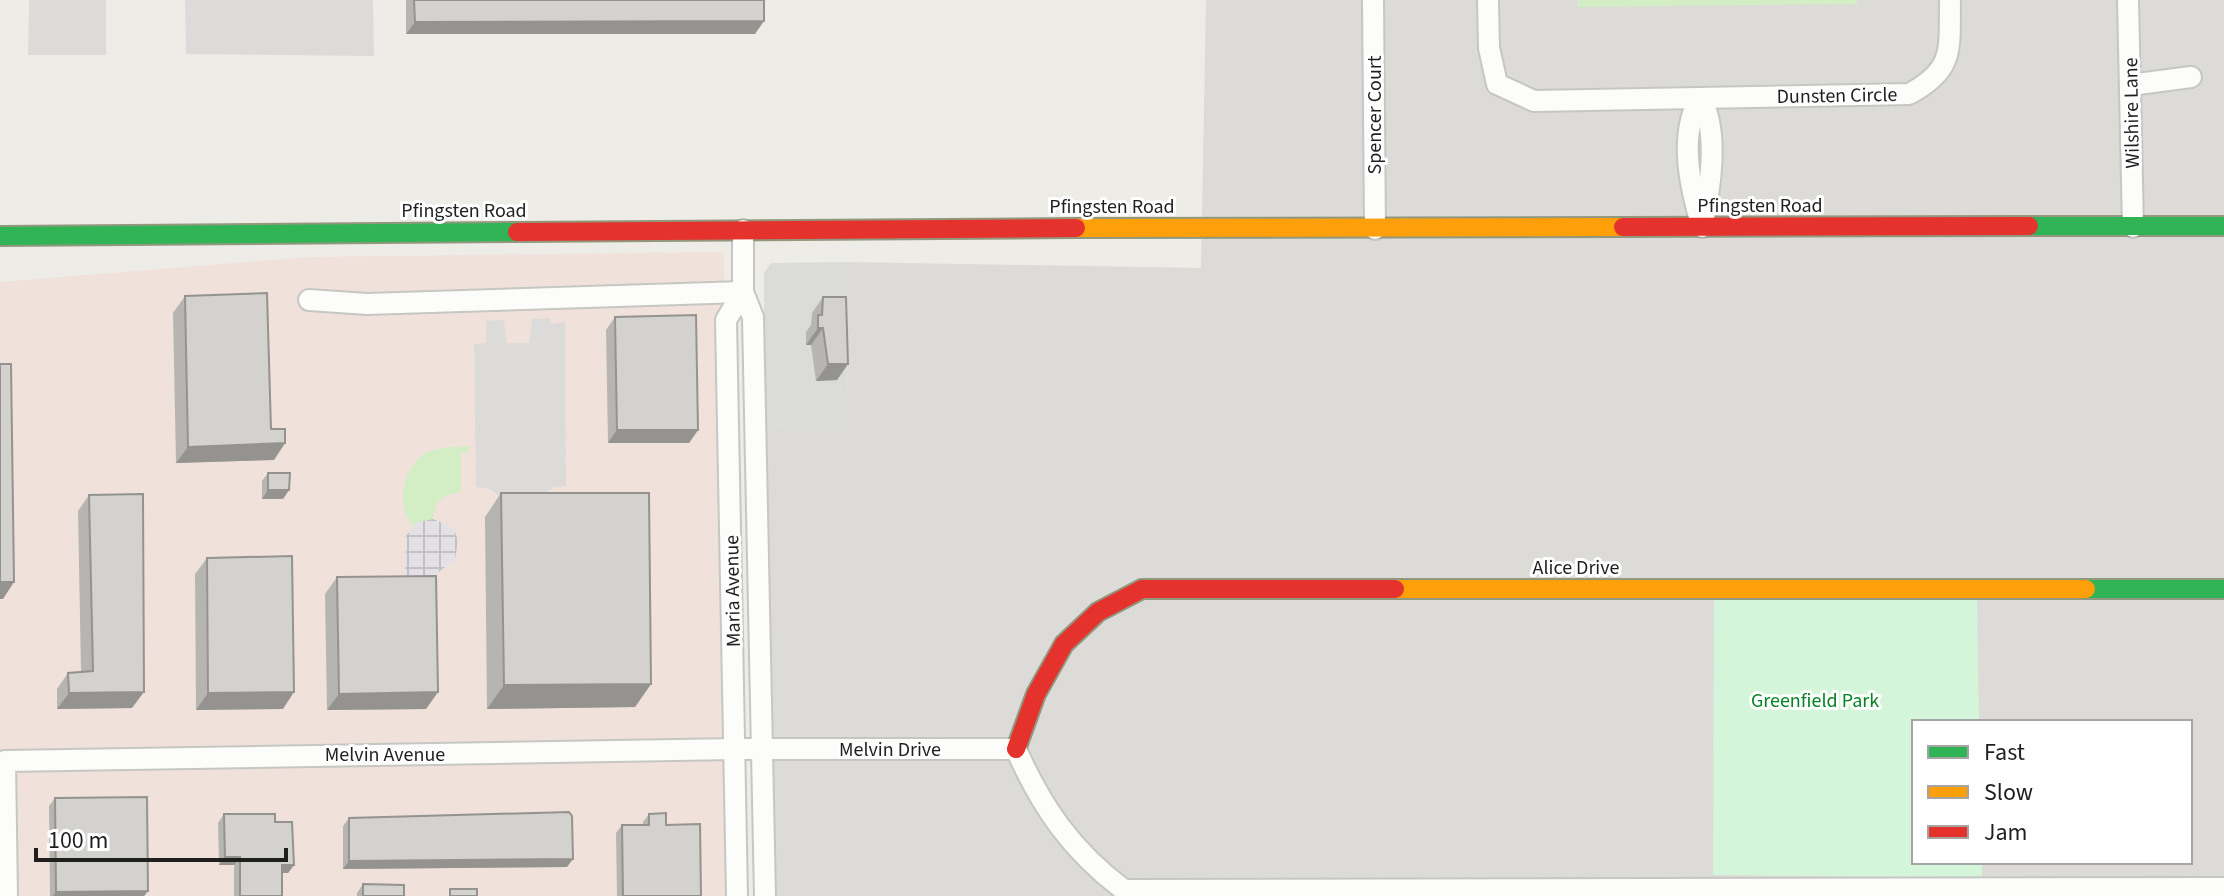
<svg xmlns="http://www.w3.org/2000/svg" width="2224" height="896" font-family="'Source Sans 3',sans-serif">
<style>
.residential{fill:#dcdbd8;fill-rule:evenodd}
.commercial{fill:#f0e2db}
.religious{fill:#dbdbd9}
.grass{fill:#d3edc4}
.park{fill:#d4f5d9}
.parking{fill:#dcdbd9}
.plaza{fill:url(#plaza-grid)}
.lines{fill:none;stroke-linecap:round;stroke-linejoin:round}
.street-casing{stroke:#c6c6c3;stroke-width:24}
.fast-casing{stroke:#92987e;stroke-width:22}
.slow-casing{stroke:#92987e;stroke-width:22}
.jam-casing{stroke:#92987e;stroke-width:22}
.street{stroke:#fcfcfb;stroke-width:20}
.fast{stroke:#30b455;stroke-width:18}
.slow{stroke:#ff9f0a;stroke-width:18}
.jam{stroke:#e5322d;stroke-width:18}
.wall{fill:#b6b5b1}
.shaded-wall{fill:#949390}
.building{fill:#d4d2ce;stroke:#949390;stroke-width:2}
.labels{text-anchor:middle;stroke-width:6;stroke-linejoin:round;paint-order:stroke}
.street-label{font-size:20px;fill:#1f1f1f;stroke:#fff}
.park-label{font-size:20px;fill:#068325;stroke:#fff}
</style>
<defs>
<pattern id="plaza-grid" width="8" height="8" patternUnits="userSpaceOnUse" patternTransform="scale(2)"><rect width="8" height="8" fill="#e3e1e6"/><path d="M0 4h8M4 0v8" fill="none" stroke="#c2c1c5"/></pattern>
</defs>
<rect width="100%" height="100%" fill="#edece7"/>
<path class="residential" d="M1206,0H2224V896H772L764,426L848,425L847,262L1201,268ZM1914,722H2190V862H1914Z"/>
<path class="commercial" d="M724,252L727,896H0V282L308,257Z"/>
<path class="religious" d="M847,262L848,425L764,426V273L771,263Z"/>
<g class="grass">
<path d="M1578,0H1857V4L1577,7Z"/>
<path d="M469,446V452L461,453V492C441,495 436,499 433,519L413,526C396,508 402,473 420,457C433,446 454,447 469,446Z"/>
</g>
<path class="park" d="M1714,598H1977L1979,722H1914V862H1982V878L1713,875Z"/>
<g class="parking">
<path d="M29,0H106V55H28Z"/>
<path d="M185,0H373L374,56L186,54Z"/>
<path d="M550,318L551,324L565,322L566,486L554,487L540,496L501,497L489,489L476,487L474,344L486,343V321L504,320L507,343H529L532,319Z"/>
</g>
<path class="plaza" d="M433,519L448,525L455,532L458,541L455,559L433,577L405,580L406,536L416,523Z"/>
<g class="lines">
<g class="street-casing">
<g id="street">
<path d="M1373,0L1375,229"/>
<path d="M1488,0L1489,48L1497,84L1534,101L1909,94C1956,69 1949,48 1950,0"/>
<path d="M2128,0L2133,227"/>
<path d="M2130,85L2191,77"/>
<path d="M1700,98C1720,129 1710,192 1702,227C1690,187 1678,135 1700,98Z"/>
<path d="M743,230V292L753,317L765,896"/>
<path d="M309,300L367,304L743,292"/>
<path d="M7,896L5,761L736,749H1016C1042,808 1072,851 1124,890L2224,888"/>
<path d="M737,896L726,320L743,292"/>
</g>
</g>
<g class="fast-casing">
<g id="fast">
<path d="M2029,226H2224"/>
<path d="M0,236L517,232"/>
<path d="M2086,589H2224"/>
</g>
</g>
<g class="slow-casing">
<g id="slow">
<path d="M1076,228L1623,227"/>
<path d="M1395,589H2086"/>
</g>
</g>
<g class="jam-casing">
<g id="jam">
<path d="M1623,227L2029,226"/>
<path d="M517,232L1076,228"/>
<path d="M1016,749L1036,694L1064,644L1098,612L1142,589H1395"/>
</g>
</g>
<use href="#street" class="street"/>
<use href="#fast" class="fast"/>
<use href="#slow" class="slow"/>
<use href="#jam" class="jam"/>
</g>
<g class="wall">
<path d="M406,0H764L755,34H406Z"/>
<path d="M185,296L271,429L285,443L274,460L176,463L173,313Z"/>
<path d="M823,297L848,364L837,380L816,381L811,345H806V332L811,325L812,313Z"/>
<path d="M615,317L698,430L689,443H608L606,330Z"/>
<path d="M268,473L289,490L283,499H262V481Z"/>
<path d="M501,493L651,684L635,707L487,709L485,517Z"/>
<path d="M89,495L132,708L57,709V689L68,673L81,672L78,511Z"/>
<path d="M207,558L283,709L196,710L195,574Z"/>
<path d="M337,577L438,692L426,709L327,710L325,594Z"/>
<path d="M55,798L148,891L144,896H50L49,806Z"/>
<path d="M224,814L275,822L294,865L288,873H282V896H234V865H219L218,823Z"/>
<path d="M649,814L666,825L701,896H617L616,833L622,825H643V822Z"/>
<path d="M349,818L567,867L343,869V826Z"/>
<path d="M363,884L404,896H357V893Z"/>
</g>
<g class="shaded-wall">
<path d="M764,21L755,34H406L415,22Z"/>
<path d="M818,328H823L811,345H806Z"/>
<path d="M828,364H848L837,380L816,381Z"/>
<path d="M617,430H698L689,443H608Z"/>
<path d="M285,443L274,460L176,463L188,447Z"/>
<path d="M268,490H289L283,499H262Z"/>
<path d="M0,582H14L3,599H0Z"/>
<path d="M651,684L635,707L487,709L504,685Z"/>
<path d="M144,692L132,708L57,709L69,693Z"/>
<path d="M294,692L283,709L196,710L208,693Z"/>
<path d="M438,692L426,709L327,710L339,694Z"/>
<path d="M225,857H240L234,865H219Z"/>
<path d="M573,859L567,867L343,869L349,861Z"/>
<path d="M282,865H294L288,873H276Z"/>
<path d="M148,891L144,896H53L56,892Z"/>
</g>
<g class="building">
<path d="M414,0H764V21L415,22Z"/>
<path d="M267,293L271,429H285V443L188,447L185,296Z"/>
<path d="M823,297H846L848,364H828L823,328H818V315H822Z"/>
<path d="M696,315L698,430H617L615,317Z"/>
<path d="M0,364H11L14,582H0Z"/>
<path d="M268,473H290L289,490H268Z"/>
<path d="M501,493H649L651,684L504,685Z"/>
<path d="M143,494L144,692L69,693L68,673L93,671L89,495Z"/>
<path d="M292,556L294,692L208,693L207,558Z"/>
<path d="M436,576L438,692L339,694L337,577Z"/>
<path d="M147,797L148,891L56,892L55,798Z"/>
<path d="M569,812L572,816L573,859L349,861V818Z"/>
<path d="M666,813V825L700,824L701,896H623L622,825H649V814Z"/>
<path d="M224,814H275V822H292L294,865H282V896H240V857H225Z"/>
<path d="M363,884L404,885V896H363Z"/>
<rect x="450" y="889" width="27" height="7"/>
</g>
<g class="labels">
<g class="street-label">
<text transform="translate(1837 95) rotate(-1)" y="7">Dunsten Circle</text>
<text transform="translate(2131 113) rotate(-91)" y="7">Wilshire Lane</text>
<text transform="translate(1374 115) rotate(-90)" y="7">Spencer Court</text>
<text x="1760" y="212">Pfingsten Road</text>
<text x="1112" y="213">Pfingsten Road</text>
<text x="464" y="217">Pfingsten Road</text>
<text x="1576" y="574">Alice Drive</text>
<text transform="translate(732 591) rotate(-91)" y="7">Maria Avenue</text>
<text x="890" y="756">Melvin Drive</text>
<text x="385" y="761">Melvin Avenue</text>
</g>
<g class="park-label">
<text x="1815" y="707">Greenfield Park</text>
</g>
</g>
<rect x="1912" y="720" width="280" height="144" fill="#ffffff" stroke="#a5a5a5" stroke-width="2"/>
<rect x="1928" y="746" width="40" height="12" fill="#30b455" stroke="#a5a5a5" stroke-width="2"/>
<text x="1984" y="760" font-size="24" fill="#1f1f1f">Fast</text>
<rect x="1928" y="786" width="40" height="12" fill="#ff9f0a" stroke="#a5a5a5" stroke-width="2"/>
<text x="1984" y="800" font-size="24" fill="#1f1f1f">Slow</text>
<rect x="1928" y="826" width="40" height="12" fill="#e5322d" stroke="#a5a5a5" stroke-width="2"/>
<text x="1984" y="840" font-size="24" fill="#1f1f1f">Jam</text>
<path d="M36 848v12h250v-12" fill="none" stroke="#1f1f1f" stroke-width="4"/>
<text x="48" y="848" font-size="24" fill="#1f1f1f" stroke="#ffffff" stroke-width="6" paint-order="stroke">100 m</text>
</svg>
